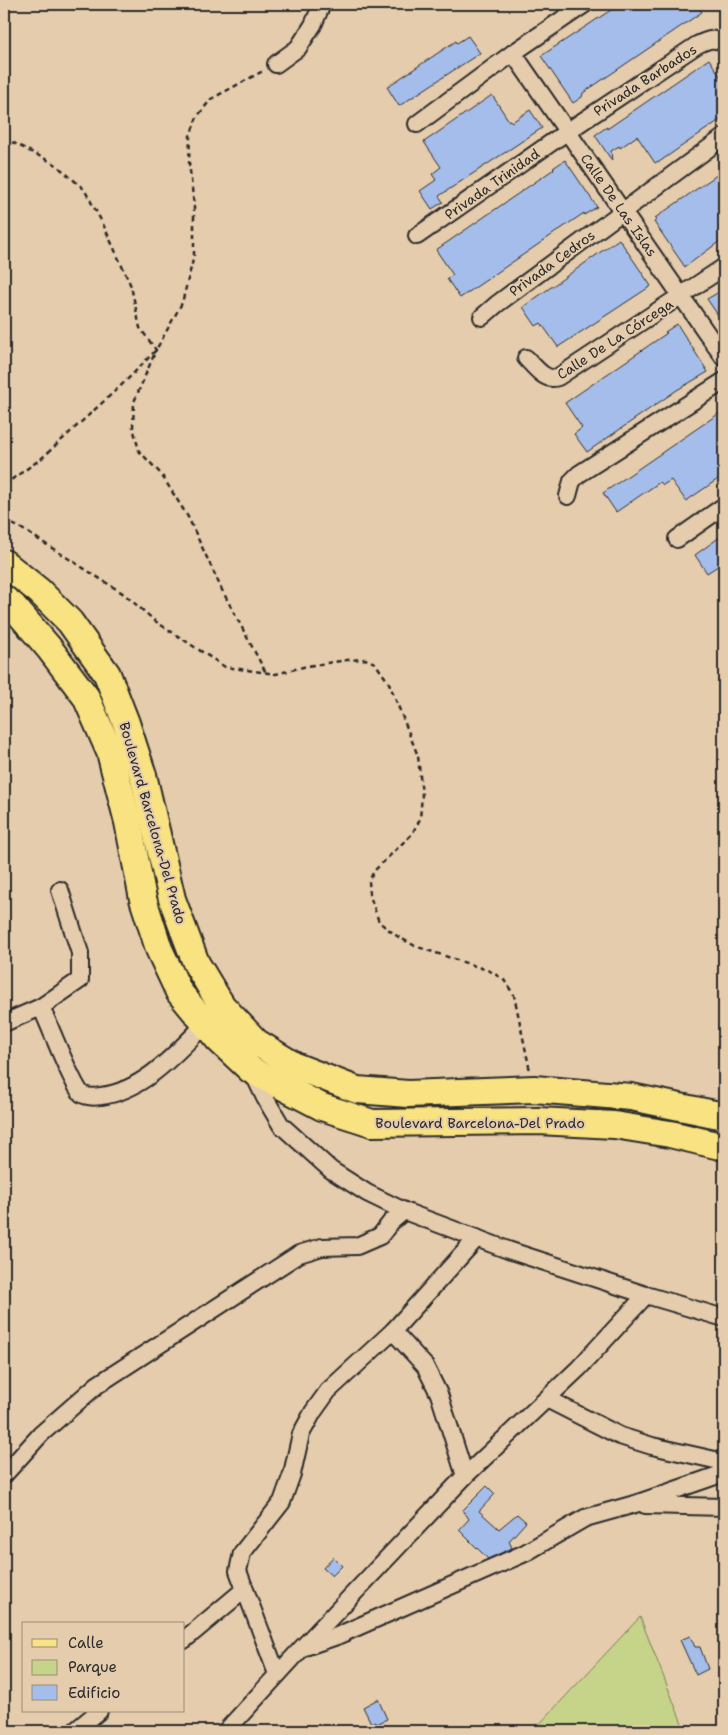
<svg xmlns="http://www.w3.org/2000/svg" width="728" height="1735" font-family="'Shantell Sans',sans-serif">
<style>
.green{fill:#c5d488;stroke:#78805a}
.building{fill:#a5bdea;stroke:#2b2b2b}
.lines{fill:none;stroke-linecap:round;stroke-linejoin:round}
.minor-casing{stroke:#2b2b2b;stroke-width:20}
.primary-casing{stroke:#2b2b2b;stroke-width:30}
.path{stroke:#2b2b2b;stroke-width:2.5;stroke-dasharray:5 4;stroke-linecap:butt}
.minor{stroke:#e5ccad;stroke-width:16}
.primary{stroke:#f8e281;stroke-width:26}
.labels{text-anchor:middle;stroke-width:4;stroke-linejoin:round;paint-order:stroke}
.street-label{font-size:14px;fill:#2b2b2b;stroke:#e5ccad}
</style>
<rect width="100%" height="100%" fill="#e5ccad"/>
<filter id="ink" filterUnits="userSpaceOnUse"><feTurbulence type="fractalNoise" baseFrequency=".02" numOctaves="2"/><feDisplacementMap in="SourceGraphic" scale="10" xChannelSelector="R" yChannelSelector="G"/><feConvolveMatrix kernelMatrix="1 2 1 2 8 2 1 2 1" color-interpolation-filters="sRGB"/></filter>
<g filter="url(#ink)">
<path class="green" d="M640,1617L685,1731H533Z"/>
<g class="building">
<path d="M620,4H696L702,12L583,93L582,97L573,103L541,56Z"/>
<path d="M468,36L480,53L399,106L387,87L456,41L457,43Z"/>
<path d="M709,59L724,82V117L659,162L658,161L655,163L637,136L620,148L619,146L611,151L612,161L595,135L607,127V129Z"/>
<path d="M492,95L509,121L510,120L512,122L530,110L542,128L439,196L443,202L432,209L420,191L436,180L432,174L441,167L424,142Z"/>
<path d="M565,160L597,207L584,215V213L460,298L447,279L453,275L436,250L554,169L553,168Z"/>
<path d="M724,170V238L685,267L654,222L657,220L655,218Z"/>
<path d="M619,239L651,286L558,347L541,323L536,326L523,307Z"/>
<path d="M724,290V324L707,299L719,292L720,293Z"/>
<path d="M677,324L708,372L677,390L587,452L574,434L582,428L565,403L667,333L665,332Z"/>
<path d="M724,410V475L686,501L671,480L663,485L660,482L616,512L603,493Z"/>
<path d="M724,534V562L707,573L695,555Z"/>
<path d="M487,1486L495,1494L479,1511L499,1529L517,1514L526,1522L509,1541L512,1548L488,1559L459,1530L469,1519L463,1510Z"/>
<path d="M333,1557L342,1566L332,1576L323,1568Z"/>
<path d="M690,1636L695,1647H700L708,1669L696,1675L680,1640Z"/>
<path d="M378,1699L387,1719L377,1724L375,1721L371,1723L363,1707Z"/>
</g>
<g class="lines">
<g class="minor-casing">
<g id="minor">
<path d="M513,53L724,358"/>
<path d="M276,64L298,48L313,25L322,4"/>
<path d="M417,124L513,53L585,4"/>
<path d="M417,236L568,131L697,45C707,40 714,37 724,43"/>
<path d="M482,317L497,304L724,137"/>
<path d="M526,358C535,367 545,382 558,377L724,267"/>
<path d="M568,496L572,481L579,474L724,381"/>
<path d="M677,539L724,506"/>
<path d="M41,1007C49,1023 72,1085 82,1094C87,1097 95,1097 101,1096C144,1091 177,1052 206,1023"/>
<path d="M4,1023L41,1007L80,980V953L60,890"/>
<path d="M252,1071L265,1098L281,1125L331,1170L367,1193L404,1211L508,1250L646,1295L724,1318"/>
<path d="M393,1331L425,1366L439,1394L465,1476"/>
<path d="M547,1399L620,1436L652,1446L724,1462"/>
<path d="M4,1475L41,1434L97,1385L299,1254L322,1247L357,1246L380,1236L391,1222L404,1211"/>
<path d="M645,1505L724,1507"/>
<path d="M184,1640L245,1589"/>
<path d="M305,1647L337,1636L525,1553L585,1518L635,1504L724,1473"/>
<path d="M277,1674L238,1571L242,1553L282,1502L292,1474L301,1434L313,1412L328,1391L393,1331L477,1238"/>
<path d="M75,1731L99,1711"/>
<path d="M226,1731L301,1649L465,1476L579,1368L646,1295"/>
</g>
</g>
<g class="primary-casing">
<g id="primary">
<path d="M4,563L39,591L70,622L107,674L126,723L143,775L172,899L196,963L222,1006L256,1042L295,1066L357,1090L408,1094L534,1089L631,1097L724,1116"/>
<path d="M4,599L13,606L49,648L86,697L110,752L128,822L143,899L159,949L179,992L218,1039L251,1070L322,1107L372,1123L538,1121L614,1125L670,1134L724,1147"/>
</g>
</g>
<g class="path">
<path d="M4,138L55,164L84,189L103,224L131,286L140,328L156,350L134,402L133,427L139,451L161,474L188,517L222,590L266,673"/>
<path d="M4,485L42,458L127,380L156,350L182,303L194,256V206L189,162L190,136L197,117L211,99L263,71"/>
<path d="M4,521L19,527L124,594L155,621L225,667L276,674L307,666L347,660L365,659L375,663L389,683L418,756L422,795L420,819L412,834L374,871L369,881L370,896L379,922L397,936L415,946L490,971L504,980L514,995L530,1071"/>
</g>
<use href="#minor" class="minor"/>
<use href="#primary" class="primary"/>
</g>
</g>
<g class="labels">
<g class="street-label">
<text transform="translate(645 80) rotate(-33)" y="5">Privada Barbados</text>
<text transform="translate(492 184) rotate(-35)" y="5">Privada Trinidad</text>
<text transform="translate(619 205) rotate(55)" y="5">Calle De Las Islas</text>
<text transform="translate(552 263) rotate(-36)" y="5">Privada Cedros</text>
<text transform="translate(615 339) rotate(-33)" y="5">Calle De La Córcega</text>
<text transform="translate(153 823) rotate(74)" y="5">Boulevard Barcelona-Del Prado</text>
<text x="480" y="1128">Boulevard Barcelona-Del Prado</text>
</g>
</g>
<rect width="728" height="1735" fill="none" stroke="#e5ccad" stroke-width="20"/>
<rect x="10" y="10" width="708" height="1715" fill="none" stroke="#2b2b2b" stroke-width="2" filter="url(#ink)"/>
<rect x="22" y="1622" width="162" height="90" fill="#e5ccad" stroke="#9b8c79"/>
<rect x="32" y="1639" width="25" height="8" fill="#f8e281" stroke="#9b8c79"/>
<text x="68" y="1648" font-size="15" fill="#2b2b2b">Calle</text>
<rect x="32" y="1660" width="25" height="15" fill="#c5d488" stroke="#9b8c79"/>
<text x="68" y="1672" font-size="15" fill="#2b2b2b">Parque</text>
<rect x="32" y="1685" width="25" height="15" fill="#a5bdea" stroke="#9b8c79"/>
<text x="68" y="1698" font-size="15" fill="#2b2b2b">Edificio</text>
</svg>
